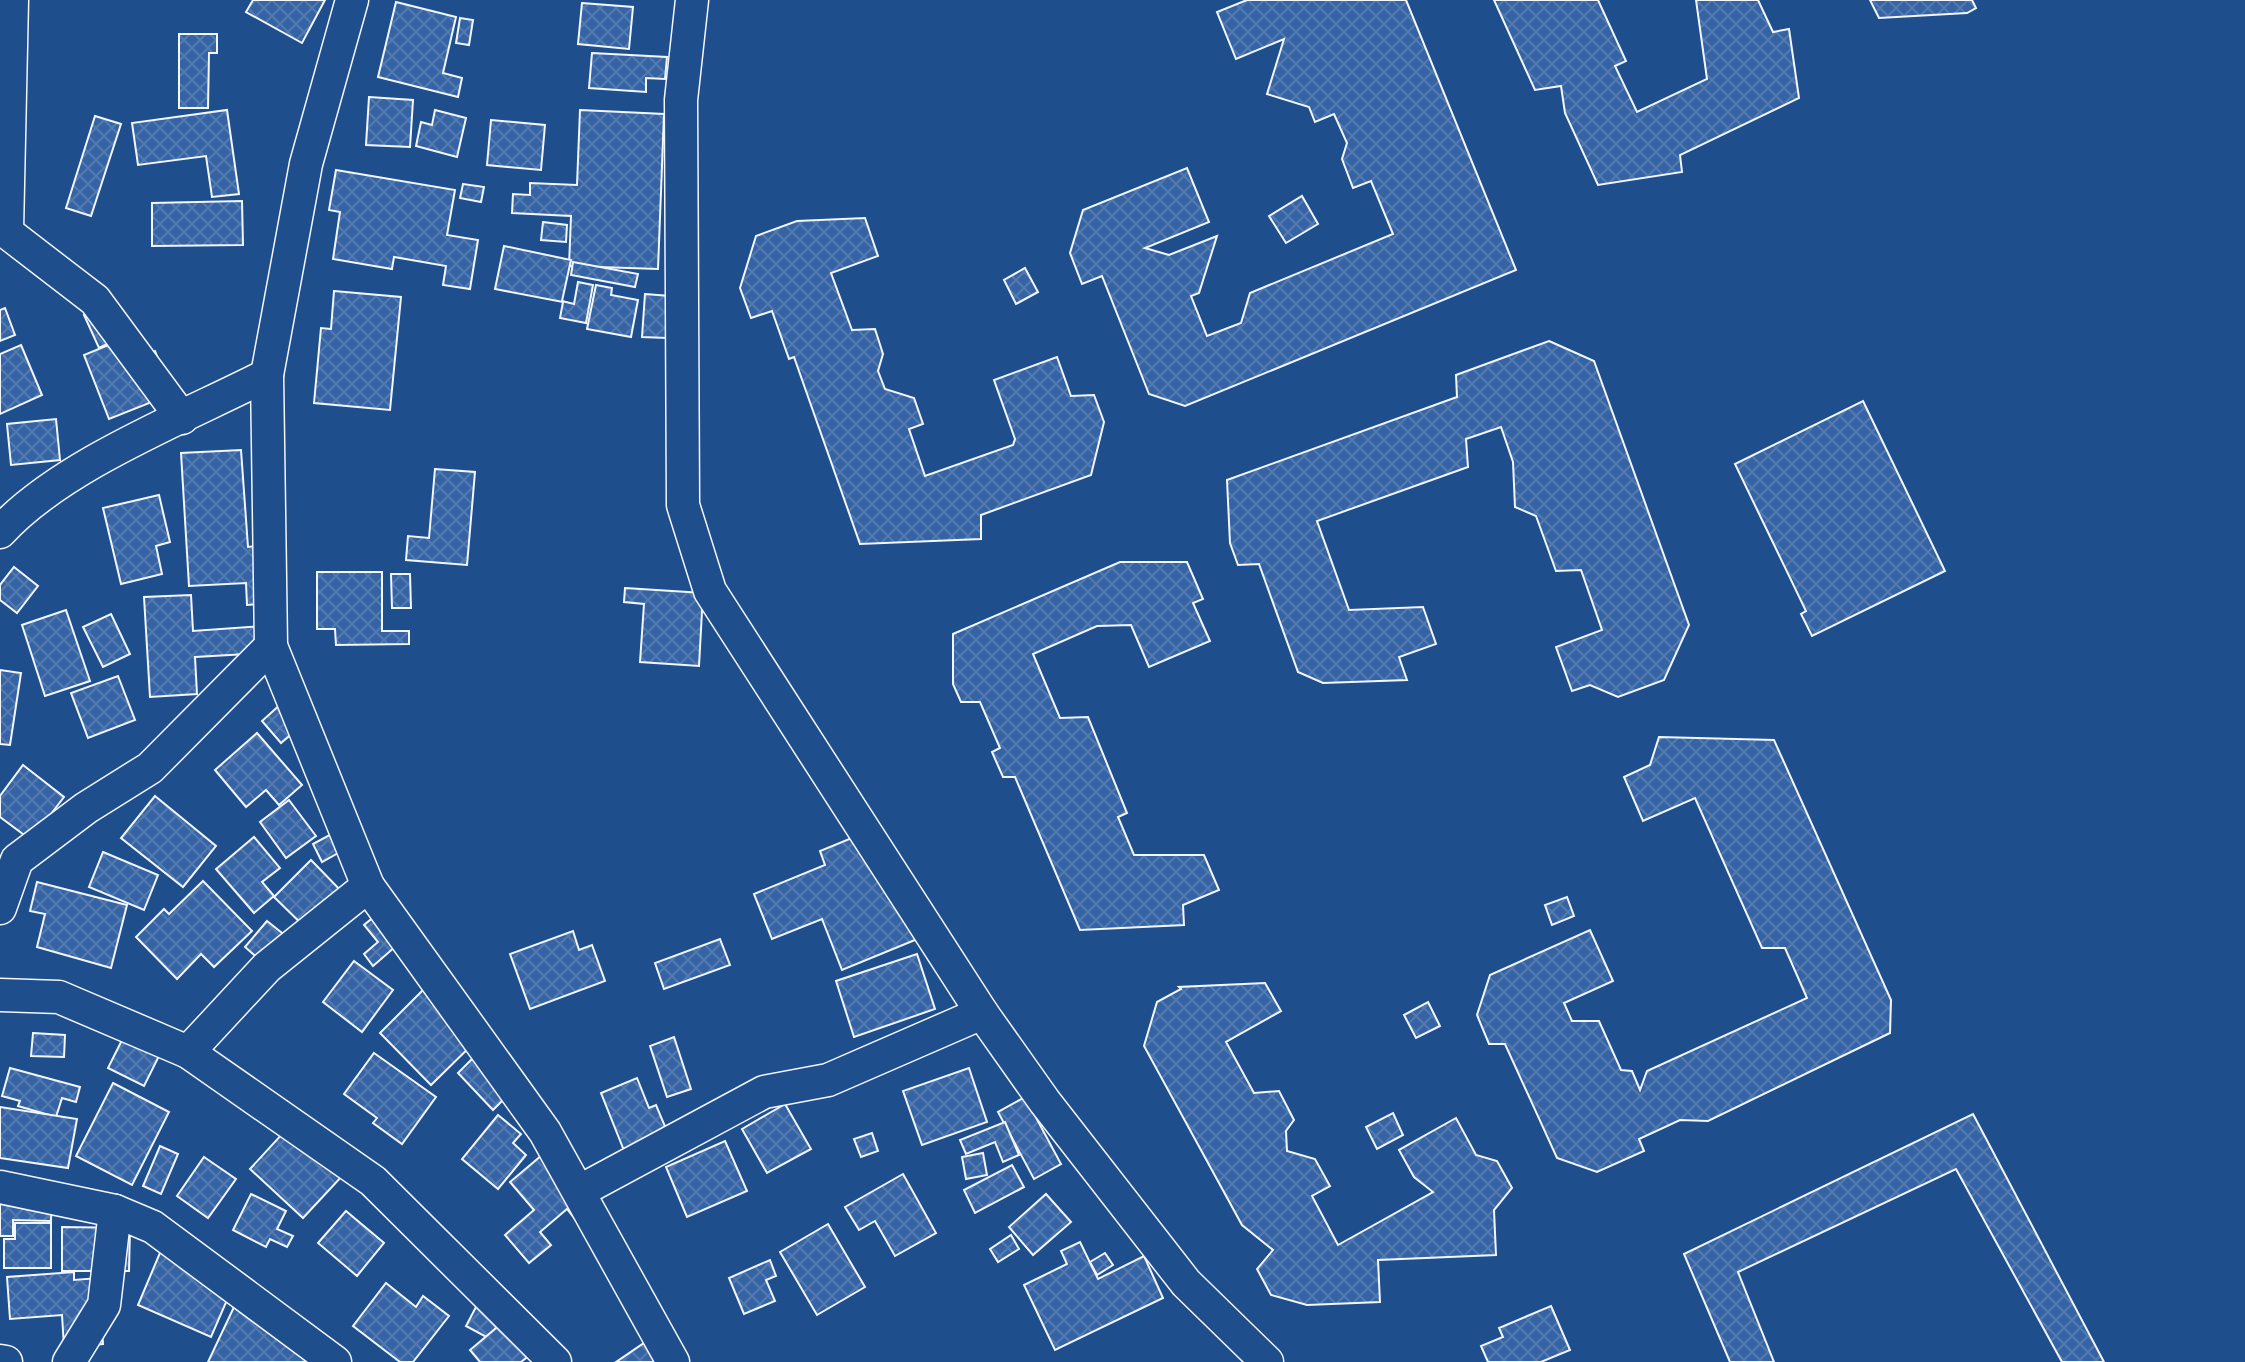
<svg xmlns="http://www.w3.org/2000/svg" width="2245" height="1362" font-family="Barlow,sans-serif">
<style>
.building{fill:url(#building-cross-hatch);stroke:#f2f6ff;stroke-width:2}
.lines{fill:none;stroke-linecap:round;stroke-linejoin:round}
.minor-casing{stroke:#f2f6ff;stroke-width:35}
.minor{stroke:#1f4e8c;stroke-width:32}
</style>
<defs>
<pattern id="building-cross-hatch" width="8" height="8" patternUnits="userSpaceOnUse" patternTransform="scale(2)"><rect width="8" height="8" fill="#3563a3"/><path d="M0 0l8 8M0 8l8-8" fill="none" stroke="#537ab1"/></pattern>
</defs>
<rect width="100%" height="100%" fill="#1f4e8c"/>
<g class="building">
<path d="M253,0H325L302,43L246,12Z"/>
<path d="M1247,0H1406L1516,270L1185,406L1149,394L1102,276L1082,284L1070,253L1083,210L1187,168L1209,222L1145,248L1169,255L1217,236L1199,293L1191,296L1207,336L1241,323L1250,293L1393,234L1371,181L1353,188L1342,159L1347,143L1334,114L1315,122L1309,107L1267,94L1284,39L1236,59L1217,12Z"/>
<path d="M1494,0H1598L1626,61L1615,66L1637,112L1707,79L1696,0H1758L1773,32L1789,29L1799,98L1680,155L1682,172L1598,185L1565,113L1561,86L1535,90Z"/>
<path d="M1870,0H1972L1976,8L1967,13L1879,18Z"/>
<path d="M396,2L456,17L443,73L462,78L458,97L378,77Z"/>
<path d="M582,3L633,7L629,49L578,44Z"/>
<path d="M460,18L473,20L469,45L456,43Z"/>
<path d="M179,34H217V53H209L208,108H179Z"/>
<path d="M592,53L667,57L665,79L646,78V92L589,88Z"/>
<path d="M369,97L413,100L410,147L366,145Z"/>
<path d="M227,110L239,194L212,197L206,156L138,165L132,123Z"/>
<path d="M435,110L466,118L457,157L416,146L421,122L432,125Z"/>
<path d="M580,110L664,114L658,269L569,266L571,216L512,213L513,194L530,195V183L577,185Z"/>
<path d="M95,116L121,124L91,216L66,208Z"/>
<path d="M491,120L545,125L541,170L487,165Z"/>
<path d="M336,170L455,190L447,235L478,240L470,289L443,285L446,266L394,257L392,269L333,259L340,212L329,210Z"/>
<path d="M463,184L484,187L481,202L460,198Z"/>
<path d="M1302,196L1318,224L1286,243L1269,216Z"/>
<path d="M242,201L243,245L152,246V203Z"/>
<path d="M865,218L878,256L831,273L852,330L875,329L883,354L878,371L885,389L914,398L923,424L909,429L925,476L1013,445L1015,439L994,380L1057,357L1071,396L1094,395L1104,422L1091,475L981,515V539L860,544L794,357L789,359L772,311L751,318L740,288L756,236L797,221Z"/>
<path d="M543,222L567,225L566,242L541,240Z"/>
<path d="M504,246L571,260L562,301L574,304L578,282L593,285L586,323L560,318L563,302L495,289Z"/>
<path d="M573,262L638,274L635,287L571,275Z"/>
<path d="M1025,268L1038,292L1016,304L1004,280Z"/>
<path d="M596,285L612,288L611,295L638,300L631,337L587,329Z"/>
<path d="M334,291L401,297L390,410L314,403L321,328L331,329Z"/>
<path d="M645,294L670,296L667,338L642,337Z"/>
<path d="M111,303L126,335L99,348L84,315Z"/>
<path d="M5,308L15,335L0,341V310Z"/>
<path d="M128,337L136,359L155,351L172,394L109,419L84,355Z"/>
<path d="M1549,341L1594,361L1689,625L1664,680L1618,697L1590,685L1572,691L1556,647L1602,630L1581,570L1556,571L1536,516L1515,507L1513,462L1501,427L1466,439L1468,467L1317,521L1349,610L1423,607L1436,644L1399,657L1407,680L1323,683L1298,672L1259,564L1238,565L1230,543L1227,480L1457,397L1456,375Z"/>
<path d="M21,345L42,395L0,414V354Z"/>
<path d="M1863,401L1945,571L1812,636L1801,614L1806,611L1735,464Z"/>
<path d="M56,419L60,460L11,465L7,424Z"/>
<path d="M241,450L248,547L265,545L259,604L247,605L246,583L189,586L181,453Z"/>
<path d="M435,469L475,472L467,565L406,560L408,536L429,538Z"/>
<path d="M159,495L170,542L156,546L162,574L121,584L103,508Z"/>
<path d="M1120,562H1187L1203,599L1193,603L1210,641L1149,667L1131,625L1097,626L1033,654L1060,718L1088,717L1127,813L1118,817L1134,855H1204L1219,890L1183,905L1184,925L1080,930L1015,777H1003L992,752L1000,748L980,702H961L953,684V634Z"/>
<path d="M14,567L38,586L17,613L0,600V585Z"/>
<path d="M317,572H382V631H409V644L336,645L335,629H317Z"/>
<path d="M391,574H410L411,608H392Z"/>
<path d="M625,588L703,593L699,666L640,662L644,604L624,602Z"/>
<path d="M191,595L193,631L262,626L263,653L195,657L197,694L150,697L144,597Z"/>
<path d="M66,610L90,681L45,696L22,625Z"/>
<path d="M111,614L130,654L103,667L83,627Z"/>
<path d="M0,670L21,673L10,745L0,744Z"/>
<path d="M118,676L135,720L88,738L71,693Z"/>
<path d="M282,703L301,726L281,743L262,721Z"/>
<path d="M257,733L302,785L279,805L266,790L246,807L215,770Z"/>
<path d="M1659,737L1774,740L1891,1000L1890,1033L1708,1121L1680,1120L1639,1139L1644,1151L1597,1172L1557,1158L1505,1044H1489L1477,1015L1490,975L1590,930L1613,981L1564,1003L1572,1021H1599L1621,1070L1632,1071L1640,1090L1647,1071L1807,998L1785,948H1762L1695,798L1643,821L1624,777L1650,765Z"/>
<path d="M23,765L64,797L31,840L0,817V796Z"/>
<path d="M155,796L216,846L183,887L121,838Z"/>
<path d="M289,800L316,836L286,858L260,822Z"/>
<path d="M337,831L347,848L322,862L313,844Z"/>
<path d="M864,833L932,933L842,970L822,919L772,939L754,894L825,865L820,851Z"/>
<path d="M254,837L280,868L262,882L274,896L254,913L216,869Z"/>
<path d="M103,852L158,875L144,910L89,887Z"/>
<path d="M311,860L347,897L311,933L274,897Z"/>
<path d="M203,881L252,931L214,967L201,954L177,979L136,937L164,909L169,914Z"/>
<path d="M37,882L127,905L111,968L37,947L45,914L30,911Z"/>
<path d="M1567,897L1574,916L1552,925L1545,905Z"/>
<path d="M380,912L403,940L373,966L364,954L378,942L364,925Z"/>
<path d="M267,921L292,941L269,968L245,947Z"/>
<path d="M573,931L579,950L592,945L605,981L530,1009L510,954Z"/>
<path d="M720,939L730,965L664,989L655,963Z"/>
<path d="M917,954L935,1009L854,1037L836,981Z"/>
<path d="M354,961L393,990L362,1032L323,1002Z"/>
<path d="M432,981L483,1034L431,1085L380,1033Z"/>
<path d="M1265,983L1281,1011L1226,1042L1254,1093L1279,1091L1294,1120L1286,1131L1287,1151L1315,1159L1330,1186L1312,1196L1338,1245L1433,1192L1414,1177L1399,1150L1456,1118L1476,1155L1497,1161L1512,1188L1494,1210L1496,1255L1378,1260L1380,1302L1307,1305L1271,1295L1257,1269L1273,1250L1242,1225L1144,1046L1157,1002L1181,989L1179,987Z"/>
<path d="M1428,1002L1440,1026L1416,1038L1404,1015Z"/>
<path d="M129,1026L165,1044L144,1086L108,1068Z"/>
<path d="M33,1033L65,1035L64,1057L31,1056Z"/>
<path d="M674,1037L691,1089L667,1097L650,1046Z"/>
<path d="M485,1046L520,1083L493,1110L458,1073Z"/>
<path d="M374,1053L436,1097L402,1144L373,1123L377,1118L344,1094Z"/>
<path d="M10,1068L80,1087L76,1102L62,1098L56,1117L18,1106L20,1101L2,1096Z"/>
<path d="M969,1068L987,1122L922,1145L903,1091Z"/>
<path d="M637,1078L649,1108L656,1105L669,1136L625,1153L601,1093Z"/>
<path d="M113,1083L169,1112L132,1185L76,1156Z"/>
<path d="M1025,1097L1061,1164L1034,1179L998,1112Z"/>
<path d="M785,1104L811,1149L767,1173L742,1129Z"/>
<path d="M0,1107L77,1119L68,1168L0,1158Z"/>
<path d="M1393,1113L1403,1135L1377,1149L1366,1127Z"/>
<path d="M1973,1114L2104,1362H2062L1956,1169L1738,1272L1774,1362H1730L1684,1254Z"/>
<path d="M498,1115L521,1134L513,1143L526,1155L498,1189L462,1159Z"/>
<path d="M1005,1122L1019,1155L1003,1162L995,1142L966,1154L960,1140Z"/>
<path d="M283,1133L344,1174L303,1218L250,1169Z"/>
<path d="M872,1133L878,1151L861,1157L854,1139Z"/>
<path d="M725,1141L747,1191L687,1217L666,1167Z"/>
<path d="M160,1146L178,1154L161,1194L143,1186Z"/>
<path d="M548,1150L592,1204L575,1219L567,1209L540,1232L551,1245L529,1263L505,1235L534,1210L510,1182Z"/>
<path d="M983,1153L987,1175L966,1179L962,1157Z"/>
<path d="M204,1157L236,1179L208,1218L177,1196Z"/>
<path d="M1012,1165L1024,1187L975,1213L964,1190Z"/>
<path d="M903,1174L936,1233L895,1256L875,1221L859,1230L845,1207Z"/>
<path d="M0,1193L52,1194L51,1221L13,1220V1236H0Z"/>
<path d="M251,1194L286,1211L277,1229L293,1236L287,1247L270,1239L266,1247L233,1230Z"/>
<path d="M1046,1194L1071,1222L1033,1255L1009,1227Z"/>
<path d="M346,1211L384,1243L357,1276L318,1243Z"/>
<path d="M15,1223H51V1268H4V1239H15Z"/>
<path d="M828,1224L865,1287L817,1315L780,1252Z"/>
<path d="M62,1227L130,1228L129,1271H62Z"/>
<path d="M1011,1235L1019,1249L998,1262L990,1249Z"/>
<path d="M165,1241L234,1284L211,1337L138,1305Z"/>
<path d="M1080,1242L1098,1279L1144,1256L1163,1298L1055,1350L1024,1285L1067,1264L1061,1251Z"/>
<path d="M1105,1253L1113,1265L1097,1275L1090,1262Z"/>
<path d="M770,1260L776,1276L766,1280L775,1301L744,1314L729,1278Z"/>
<path d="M74,1272V1280L99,1278L103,1344L64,1347L62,1315L10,1319L7,1277Z"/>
<path d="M386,1283L416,1307L423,1296L449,1316L413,1362H400L353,1326Z"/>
<path d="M488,1284L512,1297L490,1339L466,1326Z"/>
<path d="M1551,1306L1570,1350L1541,1362H1488L1481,1346L1503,1337L1499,1328Z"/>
<path d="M234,1307L310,1362H208Z"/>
<path d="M508,1318L536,1350L521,1362H480L470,1350Z"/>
<path d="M644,1343L657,1362H616Z"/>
</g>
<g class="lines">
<g class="minor-casing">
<g id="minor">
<path d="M352,0L306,164L267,375L271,646L368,886L545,1132L673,1362"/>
<path d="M692,0L681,100L683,505L710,591L982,1013L1045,1102L1186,1283L1267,1362"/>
<path d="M0,227L95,300L182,418"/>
<path d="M7,230L12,0"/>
<path d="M0,532C61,465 185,417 267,375"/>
<path d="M0,908L17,860L86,808L150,768L271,646"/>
<path d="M0,995L59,997L188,1052L373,1181L555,1362"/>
<path d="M188,1052L267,967L368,886"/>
<path d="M0,1187L115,1211L153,1227L335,1362"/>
<path d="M580,1191L764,1092L828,1080L982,1013"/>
<path d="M0,1361L6,1362"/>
<path d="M69,1362L104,1305L115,1211"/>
</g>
</g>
<use href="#minor" class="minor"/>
</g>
</svg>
